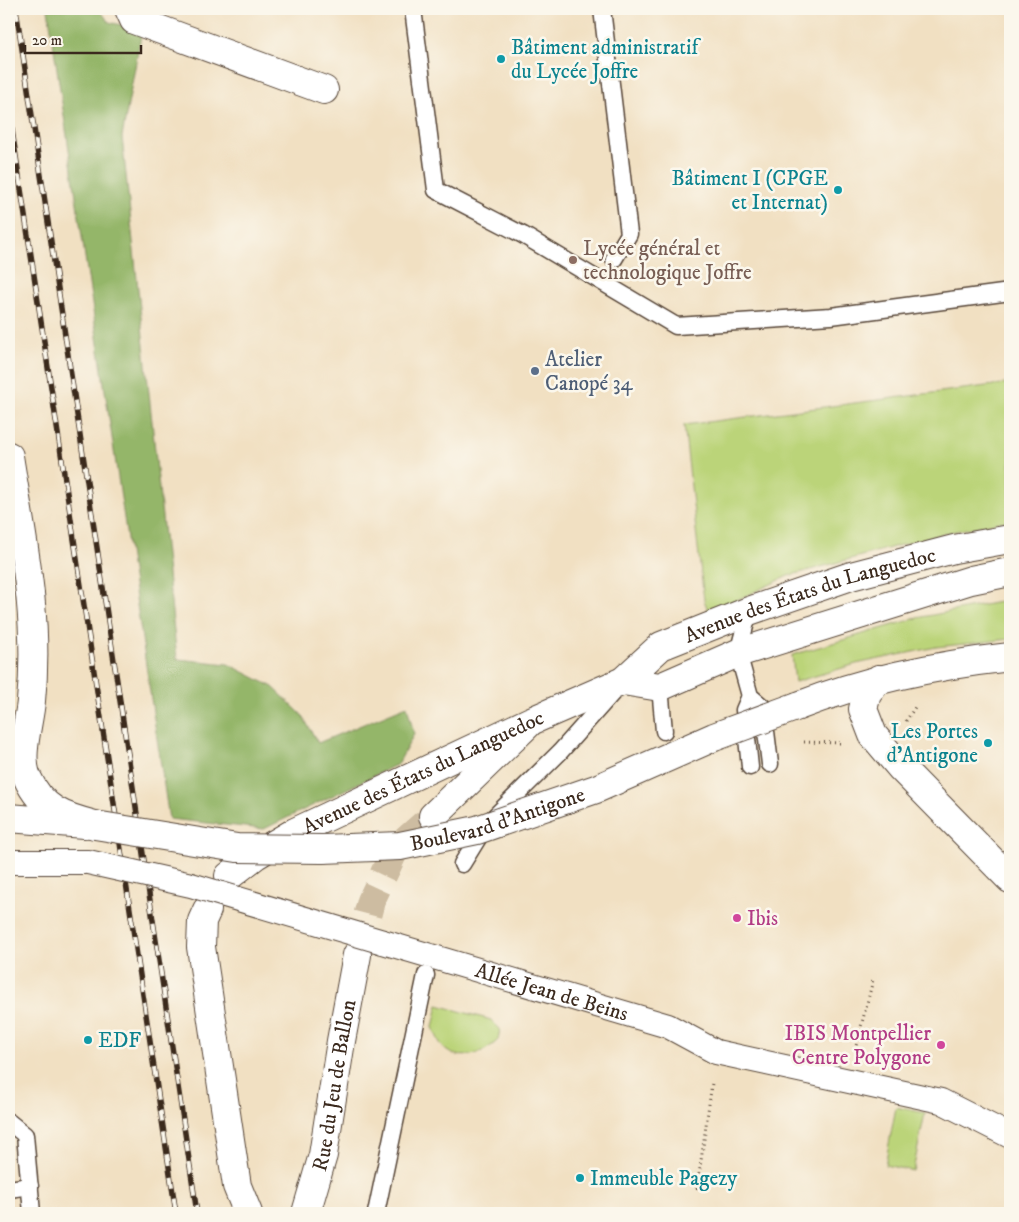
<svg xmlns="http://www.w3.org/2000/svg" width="1019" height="1222" font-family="'IM FELL DW Pica',serif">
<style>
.green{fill:#bbd479;stroke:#7b7f4c}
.forest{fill:#94b669;stroke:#687044}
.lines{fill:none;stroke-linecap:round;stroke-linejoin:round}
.minor-tunnel{stroke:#cdbca1;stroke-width:28;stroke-dasharray:28 14;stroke-linecap:butt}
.service-casing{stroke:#564537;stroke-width:19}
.pedestrian-casing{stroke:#564537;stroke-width:26}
.minor-casing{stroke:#564537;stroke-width:30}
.tertiary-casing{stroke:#564537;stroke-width:30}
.path{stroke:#564537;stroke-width:3;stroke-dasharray:1 4;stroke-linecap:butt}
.service{stroke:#fff;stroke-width:16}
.pedestrian{stroke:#fff;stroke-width:24}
.minor{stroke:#fff;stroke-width:28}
.tertiary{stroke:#fff;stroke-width:28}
.rail-casing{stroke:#3b2a1e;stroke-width:5.5}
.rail{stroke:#fbf7ec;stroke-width:4;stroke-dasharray:11;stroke-linecap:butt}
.pedestrian-bridge-casing{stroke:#564537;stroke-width:26;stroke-linecap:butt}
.tertiary-bridge-casing{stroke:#564537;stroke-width:30;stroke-linecap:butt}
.pedestrian-bridge{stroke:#fff;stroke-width:24}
.tertiary-bridge{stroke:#fff;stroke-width:28}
.culture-dot{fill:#0f9aa8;stroke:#fbf7ec;stroke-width:2}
.education-dot{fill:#8d6e63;stroke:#fbf7ec;stroke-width:2}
.service-dot{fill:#5c6f8a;stroke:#fbf7ec;stroke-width:2}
.hotel-dot{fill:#d1479c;stroke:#fbf7ec;stroke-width:2}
.labels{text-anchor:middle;stroke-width:5;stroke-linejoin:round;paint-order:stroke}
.culture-label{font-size:21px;fill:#0d838f;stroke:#fbf7ec;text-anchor:start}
.education-label{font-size:21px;fill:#785e54;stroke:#fbf7ec;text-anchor:start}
.service-label{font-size:21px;fill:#4e5e75;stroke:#fbf7ec;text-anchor:start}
.street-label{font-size:21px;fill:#3b2a1e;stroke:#fbf7ec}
.hotel-label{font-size:21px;fill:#b23c85;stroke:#fbf7ec;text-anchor:start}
</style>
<rect width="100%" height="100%" fill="#fbf7ec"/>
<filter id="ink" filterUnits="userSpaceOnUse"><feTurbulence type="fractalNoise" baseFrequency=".02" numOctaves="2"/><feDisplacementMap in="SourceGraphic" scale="10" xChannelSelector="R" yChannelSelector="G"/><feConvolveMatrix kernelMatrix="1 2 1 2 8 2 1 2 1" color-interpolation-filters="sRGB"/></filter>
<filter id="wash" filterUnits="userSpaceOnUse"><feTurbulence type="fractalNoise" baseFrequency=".0096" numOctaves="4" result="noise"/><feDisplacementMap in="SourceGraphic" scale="20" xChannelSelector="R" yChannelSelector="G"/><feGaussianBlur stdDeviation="1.12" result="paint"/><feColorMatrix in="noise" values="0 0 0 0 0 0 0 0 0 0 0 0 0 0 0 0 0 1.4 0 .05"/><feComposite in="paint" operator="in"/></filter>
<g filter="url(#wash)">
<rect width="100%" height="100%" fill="#f1e0c2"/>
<g class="green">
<path d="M1010,383V520L941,534L788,576L709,613L704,600L684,425Z"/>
<path d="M1010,600V639L936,647L856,664L795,682L792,655L917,618Z"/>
<path d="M438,1005L491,1020L500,1029L498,1040C486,1052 464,1062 447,1051C440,1046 436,1035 433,1027Z"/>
<path d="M896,1107L925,1113L913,1171L885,1165Z"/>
</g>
<path class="forest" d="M48,9H99L109,22L142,30L122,137L177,659L228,664L273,687L302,715L318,743L407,706L414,734L398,764L264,829L169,819Z"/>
</g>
<g filter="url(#ink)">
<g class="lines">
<path class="minor-tunnel" d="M357,955L371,901L395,850L433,816"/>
<g class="service-casing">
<g id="service">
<path d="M413,9L436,190L523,235L676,326L831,316L1010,292"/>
<path d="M602,9L629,234L614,259"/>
<path d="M749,611L738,653L750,696L763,707L770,764"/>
<path d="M660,687L664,731"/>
<path d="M750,696L744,710L750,767"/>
<path d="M462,864L486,825L560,752L615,690"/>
<path d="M9,1122L25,1135L32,1213"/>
<path d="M9,1189L30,1186"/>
<path d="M376,1213L426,975"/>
</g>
</g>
<g class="pedestrian-casing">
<g id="pedestrian">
<path d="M9,862H88"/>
<path id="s1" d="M383,942L668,1026L716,1052L941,1101L1010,1136"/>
</g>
</g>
<g class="minor-casing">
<g id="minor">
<path d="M129,9L134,20L324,90"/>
<path d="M433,816L527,725"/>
<path d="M9,818L84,824"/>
<path id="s2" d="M306,1213L323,1155L341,1041L357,955"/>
</g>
</g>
<g class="tertiary-casing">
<g id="tertiary">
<path d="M9,456C22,539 40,617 31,701C29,724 18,756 27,777C42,810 63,817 95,825"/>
<path d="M879,679L867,694L863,709L873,735L901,768L1010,879"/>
<path d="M623,681L660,687L738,653L971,580L1010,572"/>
<path d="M798,706C867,679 937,665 1010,657"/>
<path id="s3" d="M229,876L256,855L295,832L531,721L623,681L661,646L749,611L851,576L954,549L1010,539"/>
<path d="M207,910L202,921L201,947L237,1186L248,1213"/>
</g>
</g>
<g class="path">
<path d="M906,721L915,707"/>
<path d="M804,742L840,743"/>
<path d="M855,1050L873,980"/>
<path d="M697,1189L712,1083"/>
</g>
<use href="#service" class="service"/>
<use href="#pedestrian" class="pedestrian"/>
<use href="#minor" class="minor"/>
<use href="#tertiary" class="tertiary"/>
<g class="rail-casing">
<g id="rail">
<path d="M16,9L197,1213"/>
<path d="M9,110L176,1213"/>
</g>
</g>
<use href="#rail" class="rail"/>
<g class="pedestrian-bridge-casing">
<path id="pedestrian-bridge" d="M88,862L191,885L383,942"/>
</g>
<g class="tertiary-bridge-casing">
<g id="tertiary-bridge">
<path id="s4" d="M95,825L237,848L323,849L400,846L477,830L596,789L714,737L798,706"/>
</g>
</g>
<use href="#pedestrian-bridge" class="pedestrian-bridge"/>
<use href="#tertiary-bridge" class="tertiary-bridge"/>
</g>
</g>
<g class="culture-dot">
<circle cx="501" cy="59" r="5"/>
<circle cx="838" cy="190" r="5"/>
<circle cx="988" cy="743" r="5"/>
<circle cx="88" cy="1040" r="5"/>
<circle cx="580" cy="1178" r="5"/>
</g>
<circle class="education-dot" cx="573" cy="260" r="5"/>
<circle class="service-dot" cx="535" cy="371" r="5"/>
<g class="hotel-dot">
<circle cx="737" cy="918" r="5"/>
<circle cx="941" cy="1045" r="5"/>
</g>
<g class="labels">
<g class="culture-label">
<text x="511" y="54">Bâtiment administratif<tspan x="511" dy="24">du Lycée Joffre</tspan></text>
<text x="828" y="185" text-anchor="end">Bâtiment I (CPGE<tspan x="828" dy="24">et Internat)</tspan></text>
<text x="978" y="738" text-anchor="end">Les Portes<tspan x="978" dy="24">d'Antigone</tspan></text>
<text x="98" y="1047">EDF</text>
<text x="590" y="1185">Immeuble Pagezy</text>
</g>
<g class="education-label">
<text x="583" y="255">Lycée général et<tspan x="583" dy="24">technologique Joffre</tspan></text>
</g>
<g class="service-label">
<text x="545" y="366">Atelier<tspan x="545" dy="24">Canopé 34</tspan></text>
</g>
<g class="street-label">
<text dy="7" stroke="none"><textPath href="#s3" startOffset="650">Avenue des États du Languedoc</textPath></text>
<text dy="7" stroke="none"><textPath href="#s3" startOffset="221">Avenue des États du Languedoc</textPath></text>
<text dy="7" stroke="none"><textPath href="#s4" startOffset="408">Boulevard d'Antigone</textPath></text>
<text dy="7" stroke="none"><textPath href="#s1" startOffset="176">Allée Jean de Beins</textPath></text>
<text dy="7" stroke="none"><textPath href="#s2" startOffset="131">Rue du Jeu de Ballon</textPath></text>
</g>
<g class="hotel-label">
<text x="747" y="925">Ibis</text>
<text x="931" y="1040" text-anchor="end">IBIS Montpellier<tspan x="931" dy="24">Centre Polygone</tspan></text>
</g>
</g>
<rect width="1019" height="1222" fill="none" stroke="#fbf7ec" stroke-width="30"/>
<path d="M25 45v8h116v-8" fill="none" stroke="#3b2a1e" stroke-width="2.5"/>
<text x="32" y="45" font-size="15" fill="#3b2a1e" stroke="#fbf7ec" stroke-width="4" paint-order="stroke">20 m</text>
</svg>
